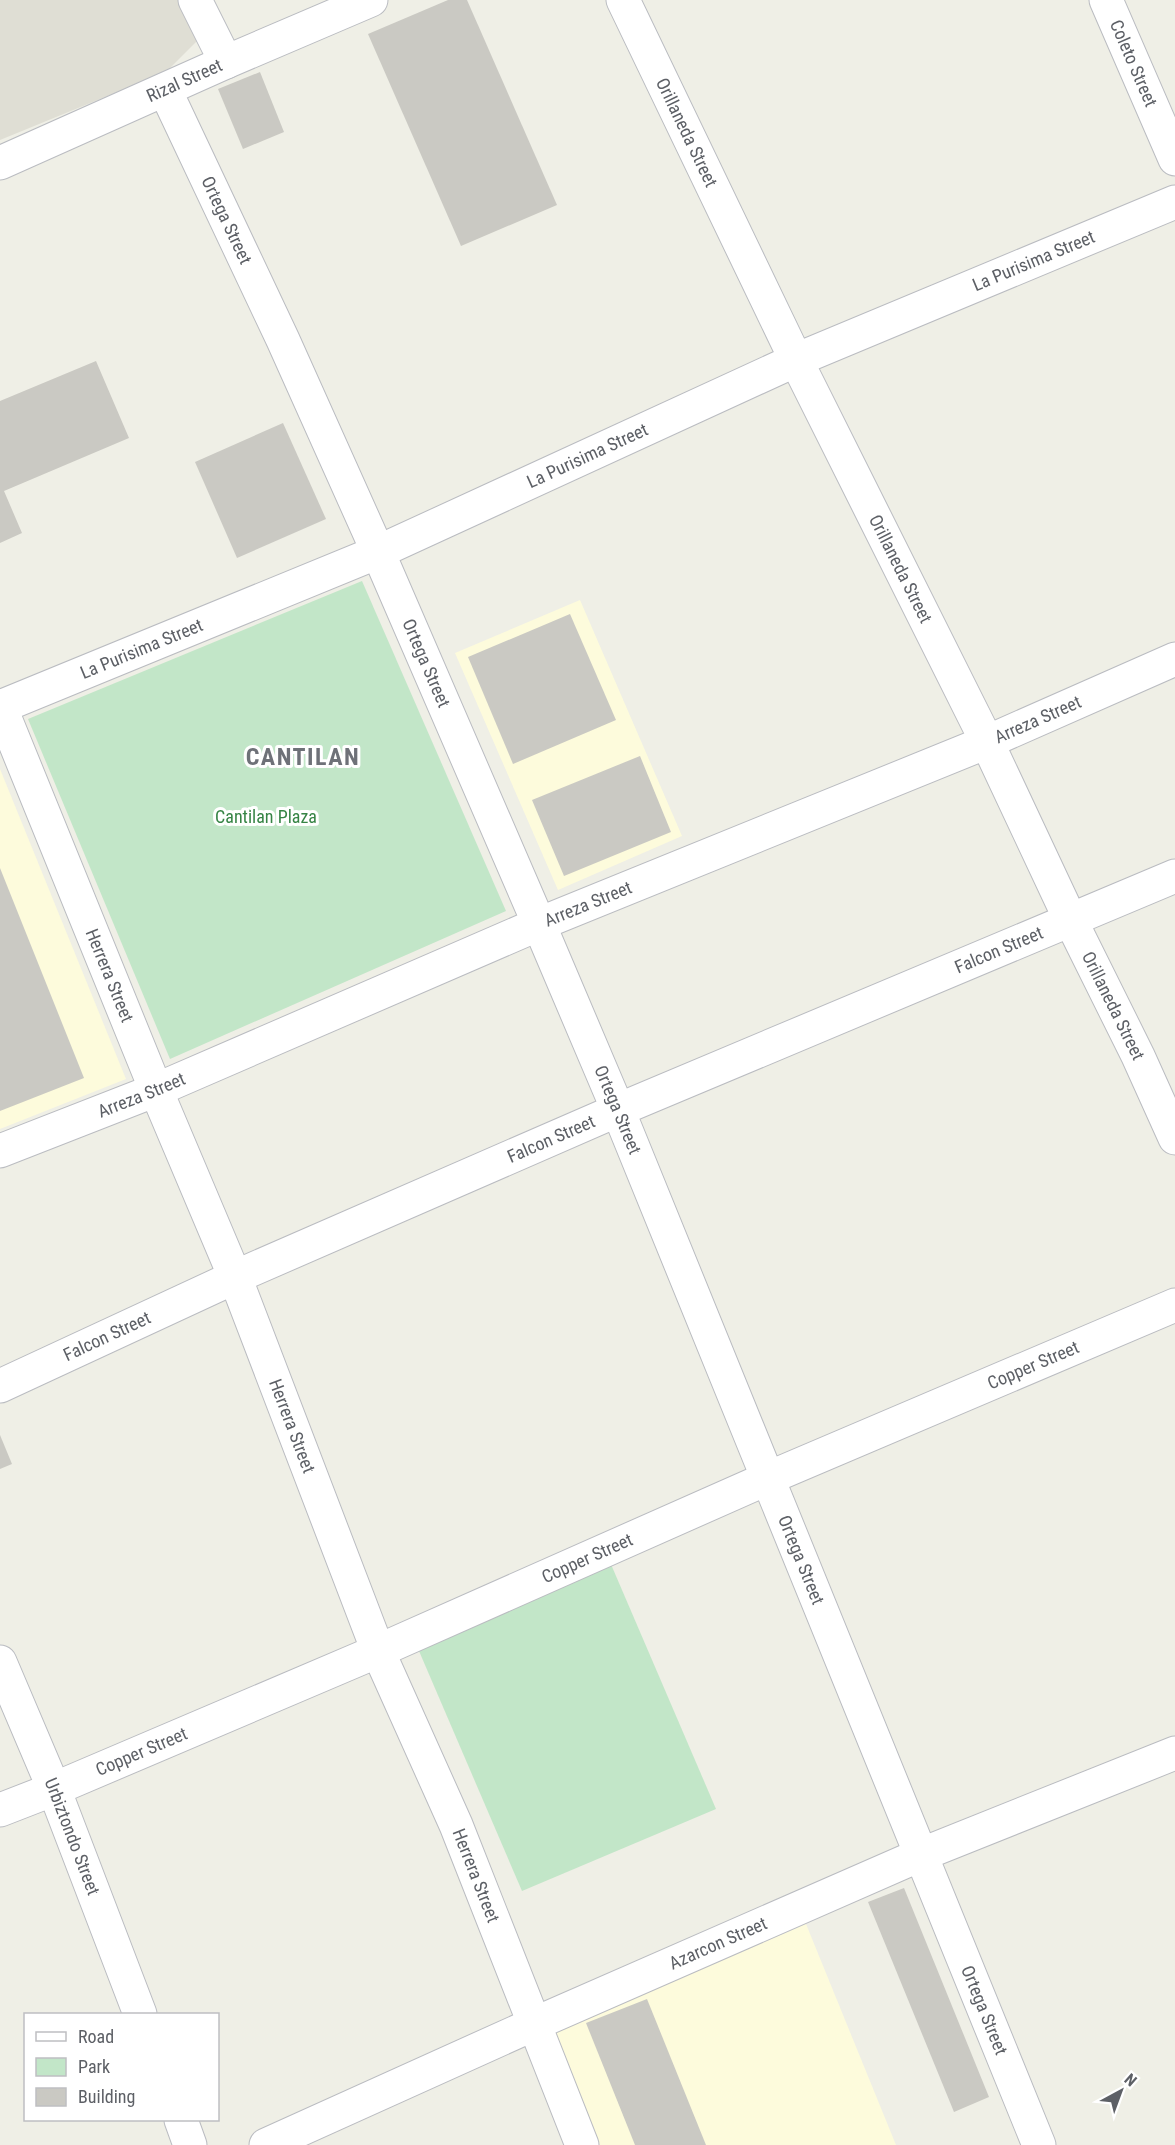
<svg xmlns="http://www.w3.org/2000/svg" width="1175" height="2145" font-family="'Roboto Condensed',sans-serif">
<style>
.commercial{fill:#fdfbdc}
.education{fill:#dfded4}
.green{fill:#c2e6c8}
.building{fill:#cac9c3}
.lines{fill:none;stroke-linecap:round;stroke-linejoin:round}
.minor-casing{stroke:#babcc1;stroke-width:35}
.minor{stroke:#fff;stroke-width:33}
.labels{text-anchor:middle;stroke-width:6;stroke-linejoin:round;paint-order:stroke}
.street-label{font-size:18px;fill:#5d6066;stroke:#fff}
.park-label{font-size:18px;fill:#368445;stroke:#fff}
.district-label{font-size:24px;font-weight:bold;letter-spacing:1.5px;fill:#6e7178;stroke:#fff}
</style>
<rect width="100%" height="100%" fill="#efefe6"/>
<g class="commercial">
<path d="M580,600L682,836L558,890L455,653Z"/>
<path d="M0,769L126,1079L0,1129Z"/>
<path d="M806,1924L896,2145H600L555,2032Z"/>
</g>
<path class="education" d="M0,0H178L198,40L166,72L0,140Z"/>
<g class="green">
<path d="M362,581L506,911L170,1059L28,719Z"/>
<path d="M610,1562L716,1809L522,1891L416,1644Z"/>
</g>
<g class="building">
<path d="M448,0H467L557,205L461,246L368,34Z"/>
<path d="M260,72L284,132L243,149L218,89Z"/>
<path d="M96,361L129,438L4,491L22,533L0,543V401Z"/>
<path d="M283,423L326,519L237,558L195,462Z"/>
<path d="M570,614L616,720L513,764L468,657Z"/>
<path d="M640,756L671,832L564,876L532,800Z"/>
<path d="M0,868L84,1078L0,1111Z"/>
<path d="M0,1435L12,1464L0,1469Z"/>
<path d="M904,1888L989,2097L954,2112L868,1902Z"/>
<path d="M647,1999L706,2145H635L586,2023Z"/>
</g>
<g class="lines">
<g class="minor-casing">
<g id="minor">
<path d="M195,0L226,62"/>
<path id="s1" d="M623,0L796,360L987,742L1070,919L1138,1056L1175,1138"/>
<path id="s2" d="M1106,0L1175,159"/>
<path id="s3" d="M165,90L283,340L378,552L539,924L618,1110L1039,2145"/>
<path id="s4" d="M0,163L226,62L371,0"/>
<path id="s5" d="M0,706L156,1090L235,1277L378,1651L456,1825L582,2145"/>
<path id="s6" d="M0,707L378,552L796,360L1175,202"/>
<path id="s7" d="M0,1151L156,1090L539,924L987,742L1175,659"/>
<path id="s8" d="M0,1386L235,1277L618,1110L1175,876"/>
<path id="s9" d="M0,1662L54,1789L140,2014"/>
<path id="s10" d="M0,1810L54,1789L378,1651L766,1479L1175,1305"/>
<path d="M181,2120L190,2145"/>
<path id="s11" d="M266,2145L534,2024L920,1855L1175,1753"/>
</g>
</g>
<use href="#minor" class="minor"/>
</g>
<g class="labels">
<g class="street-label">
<text dy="6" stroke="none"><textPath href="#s2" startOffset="69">Coleto Street</textPath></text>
<text dy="6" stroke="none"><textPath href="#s4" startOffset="202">Rizal Street</textPath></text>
<text dy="6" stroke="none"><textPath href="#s1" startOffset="147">Orillaneda Street</textPath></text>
<text dy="6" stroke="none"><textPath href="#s3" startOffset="144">Ortega Street</textPath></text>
<text dy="6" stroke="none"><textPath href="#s6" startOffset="1126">La Purisima Street</textPath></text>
<text dy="6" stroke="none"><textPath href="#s6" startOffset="639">La Purisima Street</textPath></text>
<text dy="6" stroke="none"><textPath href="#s1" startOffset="633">Orillaneda Street</textPath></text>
<text dy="6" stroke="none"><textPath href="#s6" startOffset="153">La Purisima Street</textPath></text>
<text dy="6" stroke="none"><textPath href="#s3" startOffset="630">Ortega Street</textPath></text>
<text dy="6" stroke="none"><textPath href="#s7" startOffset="1124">Arreza Street</textPath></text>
<text dy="6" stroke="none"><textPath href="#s7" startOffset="638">Arreza Street</textPath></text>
<text dy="6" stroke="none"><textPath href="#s8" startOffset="1090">Falcon Street</textPath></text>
<text dy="6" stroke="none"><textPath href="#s5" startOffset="291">Herrera Street</textPath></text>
<text dy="6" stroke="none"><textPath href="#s1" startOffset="1119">Orillaneda Street</textPath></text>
<text dy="6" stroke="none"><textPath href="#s7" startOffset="152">Arreza Street</textPath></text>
<text dy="6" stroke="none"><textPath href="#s3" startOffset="1116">Ortega Street</textPath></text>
<text dy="6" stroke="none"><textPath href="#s8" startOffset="604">Falcon Street</textPath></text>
<text dy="6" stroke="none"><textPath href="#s8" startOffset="118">Falcon Street</textPath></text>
<text dy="6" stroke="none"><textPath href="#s10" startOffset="1125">Copper Street</textPath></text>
<text dy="6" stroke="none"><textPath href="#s5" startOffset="777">Herrera Street</textPath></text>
<text dy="6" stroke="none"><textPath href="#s10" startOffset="639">Copper Street</textPath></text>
<text dy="6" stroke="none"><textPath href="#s3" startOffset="1602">Ortega Street</textPath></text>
<text dy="6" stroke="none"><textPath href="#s10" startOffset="153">Copper Street</textPath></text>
<text dy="6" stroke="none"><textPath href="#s9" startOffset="189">Urbiztondo Street</textPath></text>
<text dy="6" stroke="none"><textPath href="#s5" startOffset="1263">Herrera Street</textPath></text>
<text dy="6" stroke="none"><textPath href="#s11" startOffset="495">Azarcon Street</textPath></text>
<text dy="6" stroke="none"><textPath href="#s3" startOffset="2088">Ortega Street</textPath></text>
</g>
<g class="park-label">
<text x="266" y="823">Cantilan Plaza</text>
</g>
<g class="district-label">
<text x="303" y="765">CANTILAN</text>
</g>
</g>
<rect x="24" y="2013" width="195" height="108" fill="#ffffff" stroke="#bebfc2" stroke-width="1.5"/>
<rect x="36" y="2032" width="30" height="9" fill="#ffffff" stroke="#bebfc2" stroke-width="1.5"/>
<text x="78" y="2043" font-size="18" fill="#5d6066">Road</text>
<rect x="36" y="2058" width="30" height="18" fill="#c2e6c8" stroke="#bebfc2" stroke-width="1.5"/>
<text x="78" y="2073" font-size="18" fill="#5d6066">Park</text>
<rect x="36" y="2088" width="30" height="18" fill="#cac9c3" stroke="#bebfc2" stroke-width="1.5"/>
<text x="78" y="2103" font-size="18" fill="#5d6066">Building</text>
<g transform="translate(1121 2091) rotate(41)" stroke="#ffffff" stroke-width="4.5" paint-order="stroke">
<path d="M0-4.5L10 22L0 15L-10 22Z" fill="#5d6066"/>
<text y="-9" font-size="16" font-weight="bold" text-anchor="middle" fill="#5d6066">N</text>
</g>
</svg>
